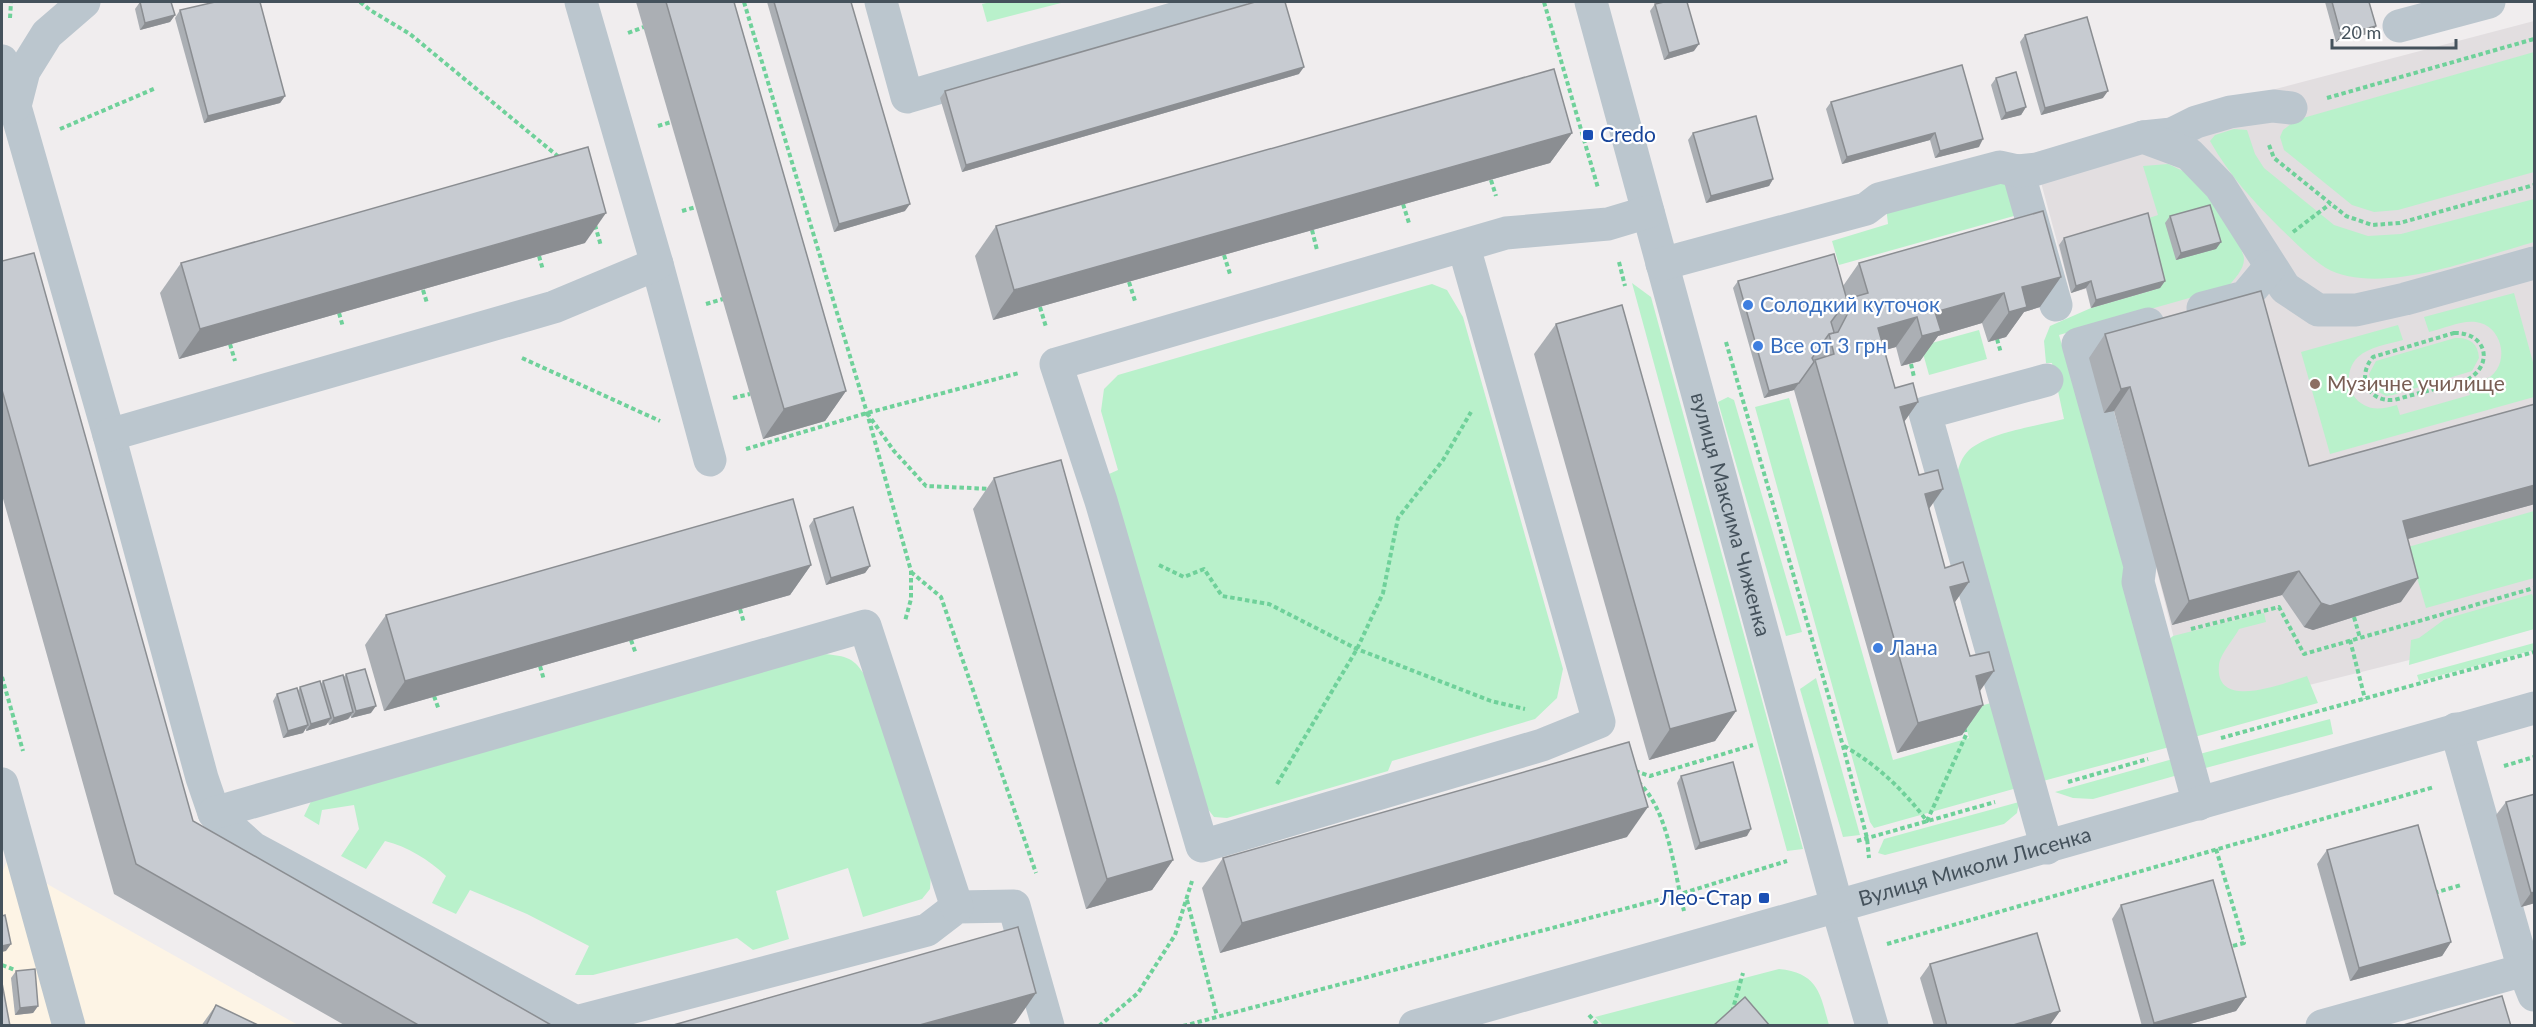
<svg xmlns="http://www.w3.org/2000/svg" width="2536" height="1027" font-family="Lato,sans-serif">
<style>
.commercial{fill:#fdf4e5}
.education{fill:#e2dee0}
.green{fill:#b9f1cb}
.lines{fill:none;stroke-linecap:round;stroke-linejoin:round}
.path{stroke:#6fd19a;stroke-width:4;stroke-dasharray:4.5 3;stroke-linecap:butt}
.minor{stroke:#bbc6ce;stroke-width:33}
.wall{fill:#abafb4}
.shaded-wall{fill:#8b8e92}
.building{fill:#c7cbd1;stroke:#8b8e92;stroke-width:1.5}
.transit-dot{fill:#1a4fb4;stroke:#fff;stroke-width:2}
.shop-dot{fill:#3f7fe0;stroke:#fff;stroke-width:2}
.education-dot{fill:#8d6e63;stroke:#fff;stroke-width:2}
.labels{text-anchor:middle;stroke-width:4.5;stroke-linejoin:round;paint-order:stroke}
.transit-label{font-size:21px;fill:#164399;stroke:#fff;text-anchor:start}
.shop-label{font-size:21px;fill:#366cbe;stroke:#fff;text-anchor:start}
.education-label{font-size:21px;fill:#785e54;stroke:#fff;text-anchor:start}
.street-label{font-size:21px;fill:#45525c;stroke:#fff}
</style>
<rect width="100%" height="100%" fill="#f0edee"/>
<path class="commercial" d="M7,861L70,897L298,1025L2,1026V873Z"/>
<path class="education" d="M2534,21V629L2193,714L2086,289L2071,293L2033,153Z"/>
<g class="green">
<path d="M991,2H1065L987,22L982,4Z"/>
<path d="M2534,52V172L2398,210L2374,212L2352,205L2284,150L2280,137L2283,130L2296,120Z"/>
<path d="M2234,129L2247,130L2255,154L2264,168L2334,225L2368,236L2401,234L2534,199V242C2479,257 2379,298 2326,268C2309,257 2296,243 2281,229C2254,202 2229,175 2210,141L2215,135Z"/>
<path d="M2168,164C2181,170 2199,178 2208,188C2216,197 2244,249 2244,259C2244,270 2234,279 2228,287L2059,335L2177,745L2043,781L1957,475C1959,465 1962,457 1969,450C1990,432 2037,426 2064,419L2052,363H2046L2044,341L2050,326L2091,308L2160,288L2143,220L2158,215L2143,166Z"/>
<path d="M1999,174L2021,214L1839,265L1832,241L1888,224L1886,206Z"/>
<path d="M1632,283L1651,297L1803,849L1787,851Z"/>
<path d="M1432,284L1447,290L1463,317L1563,669L1557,698L1535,719L1392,761L1388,771L1227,818L1214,817L1207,808L1109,474L1118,470L1101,411L1104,389L1118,375Z"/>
<path d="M2514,293L2534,366V397L2330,454L2301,352L2398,325L2403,340C2388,344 2369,347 2358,357C2344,370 2346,396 2364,405C2374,411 2386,408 2397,405L2400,415L2470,395L2467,385C2474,383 2483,381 2490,377C2511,361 2501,325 2476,322C2461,320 2443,329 2429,332L2424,317Z"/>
<path d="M1979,330L1987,359L1929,375L1921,346Z"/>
<path d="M2455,338C2469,337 2478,343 2479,358L2472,371L2393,395L2386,396L2373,389L2369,374L2376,361Z"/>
<path d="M1728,397L1734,400L1802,632L1786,636L1718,402Z"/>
<path d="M1789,398L1893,760L1969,738L1962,711L1991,703L2017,788L1874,828L1870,822L1755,407Z"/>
<path d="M2534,511V578L2426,608L2408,547Z"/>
<path d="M2532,594L2534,599V629L2409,665L2411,640L2419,638L2445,619Z"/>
<path d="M2264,613L2266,622L2239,629C2234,639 2220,654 2219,665C2214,712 2285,683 2307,676L2318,703L2187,739L2162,645L2173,636Z"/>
<path d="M2534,643V650L2419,681L2417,675Z"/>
<path d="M823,654C847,656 854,657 867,679L931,874L930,889L922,899L863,917L848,868L776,891L789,939L753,950L737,938L593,975H575L589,946L527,914L470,890L456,914L432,903L446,876C428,859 408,847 385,841L366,869L341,856L359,829L354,805L322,810L319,825L304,816L314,795Z"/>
<path d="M1816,678L1860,835L1843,837L1800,689Z"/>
<path d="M2330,719L2333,734L2198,770L2196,755Z"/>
<path d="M2180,757L2185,773L2093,799L2073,798L2055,792Z"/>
<path d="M2019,802L2017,813L2004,824L1885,855L1878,853L1884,839Z"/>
<path d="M1779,969C1818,973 1820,993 1829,1025H1603L1595,1017Z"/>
</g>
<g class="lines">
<g class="path">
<path d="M360,2L370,10L410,34L560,158"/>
<path d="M744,2L867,413L911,571V599L905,621"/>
<path d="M1544,2L1598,188"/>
<path d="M10,18L11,2"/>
<path d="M628,33L644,27"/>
<path d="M2327,98L2534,39"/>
<path d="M658,126L671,122"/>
<path d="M60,129L156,88"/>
<path d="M2269,145L2274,158L2346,216L2372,225L2400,223L2534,185"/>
<path d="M1491,180L1496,196"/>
<path d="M1403,204L1409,223"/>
<path d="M682,211L696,207"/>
<path d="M595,225L601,246"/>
<path d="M1312,230L1317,250"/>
<path d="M2293,232L2330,204"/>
<path d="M1224,255L1230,274"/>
<path d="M539,256L543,270"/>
<path d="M1619,262L1625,286"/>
<path d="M1129,282L1135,301"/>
<path d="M423,290L427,303"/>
<path d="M706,304L723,299"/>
<path d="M1040,307L1046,327"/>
<path d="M339,313L343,327"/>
<path d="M2454,333C2486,332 2495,364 2467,380L2394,400C2368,402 2356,377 2373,357Z"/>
<path d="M1997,339L2001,353"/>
<path d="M1726,342L1843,746L1867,838L1869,858"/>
<path d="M230,344L235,361"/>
<path d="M522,358L660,421"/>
<path d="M1911,364L1914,377"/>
<path d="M733,398L750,394"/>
<path d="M867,413L894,451L926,486L992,489"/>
<path d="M746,449L867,413L1019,373"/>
<path d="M1159,565L1184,577L1204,569L1222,596L1269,604L1357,649L1491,701L1525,709"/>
<path d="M911,572L941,597L1036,873"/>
<path d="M740,609L744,623"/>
<path d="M2354,617L2360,638"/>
<path d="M2191,629L2279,607L2304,654L2534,588"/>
<path d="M631,640L636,654"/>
<path d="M2350,640L2365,699"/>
<path d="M540,666L544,680"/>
<path d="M2,677L23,751"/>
<path d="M434,696L439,710"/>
<path d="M2221,738L2534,652"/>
<path d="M1844,746C1879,766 1903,790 1927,821L1966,735L1964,726"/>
<path d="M2504,766L2534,757"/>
<path d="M1635,771L1650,776L1753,745"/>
<path d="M1638,782C1669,810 1674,872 1684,911"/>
<path d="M2068,782L2148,759"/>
<path d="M1277,784L1357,649L1383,593L1398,518L1443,460L1471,412"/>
<path d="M1857,841L1995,802"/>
<path d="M2216,849L2244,943L2229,947"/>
<path d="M2434,893L2461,885"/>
<path d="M1187,900L1217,1016"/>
<path d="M1887,944L2434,787"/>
<path d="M2,965L15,970"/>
<path d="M1732,1012L1743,973"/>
<path d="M1589,1015L1599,1026"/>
<path d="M1099,1026L1138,993L1175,935L1192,881"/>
<path d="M1183,1026L1680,894L1787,861"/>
</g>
<g class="minor">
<path d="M881,2L907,97L1231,2"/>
<path id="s1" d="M1591,2L1837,906L1872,1026"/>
<path d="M2399,26L2489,2"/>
<path d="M2,61L109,435L202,778L214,813L253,848L576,1022L927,930L957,907L1014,906L1048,1026"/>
<path d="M12,107L15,106L24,71L47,34L84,2"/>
<path d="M2143,137L2172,134L2196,122L2230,112L2273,106L2291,108"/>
<path d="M2018,171L2056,305"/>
<path d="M1464,247L1599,722L1542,745L1202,846L1101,501L1056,364L1506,233L1608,224L1648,212"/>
<path d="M657,264L710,460"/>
<path d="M1662,264L1866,209L1879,199L2000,167L2018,171L2037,169L2143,137L2189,154L2220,186L2285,288L2318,310H2356L2405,299L2534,263"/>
<path d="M2203,308L2245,297L2270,267"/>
<path d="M2148,324L2078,344L2140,566L2138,582L2199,804"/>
<path d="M2047,380L1925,413L2047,848"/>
<path d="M109,435L554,307L657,264L581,2"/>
<path d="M2456,729L2524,970L2534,995"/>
<path d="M2,784L69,1026"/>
<path d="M214,813L865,626L957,907"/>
<path id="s2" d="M1415,1026L2534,708"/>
<path d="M2322,1026L2524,970"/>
</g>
</g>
<g class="wall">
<path d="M140,2L175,15L170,22L140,30L135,9Z"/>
<path d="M636,2H734L846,391L825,421L763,439Z"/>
<path d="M767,2H851L905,211L834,232Z"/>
<path d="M2325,2H2369L2376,26L2371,33L2336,42Z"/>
<path d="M1655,4L1694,51L1664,60L1650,11Z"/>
<path d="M180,10L285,96L280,103L204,123L175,18Z"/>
<path d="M2025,35L2103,98L2041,115L2020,42Z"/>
<path d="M1299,74L962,172L940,98L945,91Z"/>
<path d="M1996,78L2026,107L2021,115L2001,120L1991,85Z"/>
<path d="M1831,102L1979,147L1935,158L1930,140L1842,164L1826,109Z"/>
<path d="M1572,133L1550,163L993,320L975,256L996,226Z"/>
<path d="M1693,133L1773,179L1769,186L1706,203L1688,140Z"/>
<path d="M2043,211L2040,307L2024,312L2006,337L1988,342L1982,323L1938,336L1920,361L1901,366L1896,347L1884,350L1895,388L1918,402L1904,422L1945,568L1969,582L1955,602L1983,705L1962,735L1897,753L1794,390L1764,398L1733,288L1738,281L1843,286L1859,263Z"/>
<path d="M2170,216L2221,242L2216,249L2176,260L2165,223Z"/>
<path d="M2064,238L2165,281L2160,288L2091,308L2086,288L2071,293L2059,245Z"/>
<path d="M585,243L179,359L160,293L181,263Z"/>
<path d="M2,261L193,821L553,1026H346L114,894L2,495Z"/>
<path d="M1556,324L1736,711L1715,741L1649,760L1534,354Z"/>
<path d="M2105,334L2309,466L2535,404V504L2407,539L2401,602L2313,630L2304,627L2282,595L2172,625L2114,411L2104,413L2089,358Z"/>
<path d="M994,478L1173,860L1152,890L1086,909L973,509Z"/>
<path d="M814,519L870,566L865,573L826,585L809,526Z"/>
<path d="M811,565L790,595L384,711L365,645L386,615Z"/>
<path d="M346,674L371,713L351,718V716L348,719L329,725L328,722L326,725L306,731V728L303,733L283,738L273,701L277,694L298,691L300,687L321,684L323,681L343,678Z"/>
<path d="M1681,776L1747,836L1695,850L1677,783Z"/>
<path d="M2535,794V903L2521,907L2496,815L2506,802Z"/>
<path d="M1627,837L1220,953L1202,888L1223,858Z"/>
<path d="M2327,850L2451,942L2442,956L2350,981L2317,864Z"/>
<path d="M2121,905L2246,997L2236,1011L2183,1026H2142L2112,919Z"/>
<path d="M1930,964L2060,1011L2050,1025L2048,1026H1934L1920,978Z"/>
<path d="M16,971L38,1006L33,1013L15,1015L11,978Z"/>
<path d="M216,1005L260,1026H201Z"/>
</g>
<g class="shaded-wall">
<path d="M175,15L170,22L140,30L145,23Z"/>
<path d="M2376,26L2371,33L2336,42L2341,35Z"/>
<path d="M1699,44L1694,51L1664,60L1669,53Z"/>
<path d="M1304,67L1299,74L962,172L966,165Z"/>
<path d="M2108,91L2103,98L2041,115L2045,108Z"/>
<path d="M285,96L280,103L204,123L208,116Z"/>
<path d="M2026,107L2021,115L2001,120L2006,113Z"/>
<path d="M1572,133L1550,163L993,320L1014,290Z"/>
<path d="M1935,133L1930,140L1842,164L1847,157Z"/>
<path d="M1983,139L1979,147L1935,158L1940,151Z"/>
<path d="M1773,179L1769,186L1706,203L1711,196Z"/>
<path d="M910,204L905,211L834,232L839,224Z"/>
<path d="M606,213L585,243L179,359L200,329Z"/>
<path d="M2221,242L2216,249L2176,260L2181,253Z"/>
<path d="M2061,277L2040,307L2024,312L2006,337L1988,342L2009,312L2022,287Z"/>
<path d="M2091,281L2086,288L2071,293L2076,286Z"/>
<path d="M2165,281L2160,288L2091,308L2096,300Z"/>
<path d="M2004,293L1982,323L1938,336L1920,361L1901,366L1922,336L1935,312Z"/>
<path d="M1917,317L1896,347L1857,358L1878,328Z"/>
<path d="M1799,383L1794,390L1764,398L1769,391Z"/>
<path d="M2130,387L2114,411L2104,413L2121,389Z"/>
<path d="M846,391L825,421L763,439L784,409Z"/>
<path d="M1918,402L1897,432L1900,407Z"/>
<path d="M2535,485V504L2386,545L2403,521Z"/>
<path d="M1943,489L1922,519L1925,494Z"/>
<path d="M811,565L790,595L384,711L405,681Z"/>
<path d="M870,566L865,573L826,585L831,578Z"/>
<path d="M2299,571L2282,595L2172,625L2189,601Z"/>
<path d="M2418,578L2401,602L2313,630L2304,627L2321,603Z"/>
<path d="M1969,582L1948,612L1950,587Z"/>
<path d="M1994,671L1973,701L1976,676Z"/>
<path d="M1983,705L1962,735L1897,753L1918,723Z"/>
<path d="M376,706L371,713L351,718L356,711Z"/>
<path d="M1736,711L1715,741L1649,760L1670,729Z"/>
<path d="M353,712L348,719L329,725L334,718Z"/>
<path d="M331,718L326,725L306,731L311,724Z"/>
<path d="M308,725L303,733L283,738L288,731Z"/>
<path d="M1648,807L1627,837L1220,953L1242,923Z"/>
<path d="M1751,829L1747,836L1695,850L1700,843Z"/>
<path d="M1173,860L1152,890L1086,909L1107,879Z"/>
<path d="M2535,892V903L2521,907L2531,893Z"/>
<path d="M2451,942L2442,956L2350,981L2359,968Z"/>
<path d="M11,944L6,951L2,952V946Z"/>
<path d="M1036,993L1015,1023L1006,1026H916Z"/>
<path d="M2246,997L2236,1011L2183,1026H2152L2154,1023Z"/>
<path d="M38,1006L33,1013L15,1015L20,1008Z"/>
<path d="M2060,1011L2050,1025L2048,1026H2010Z"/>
</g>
<g class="building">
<path d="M140,2H171L175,15L145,23Z"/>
<path d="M215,2H260L285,96L208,116L180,10Z"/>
<path d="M666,2H734L846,391L784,409Z"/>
<path d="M774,2H851L910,204L839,224Z"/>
<path d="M1255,2H1285L1304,67L966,165L945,91Z"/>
<path d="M1664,2H1687L1699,44L1669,53L1655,4Z"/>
<path d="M2332,2H2369L2376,26L2341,35Z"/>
<path d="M2087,17L2108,91L2045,108L2025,35Z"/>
<path d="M1962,65L1983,139L1940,151L1935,133L1847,157L1831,102Z"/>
<path d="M1554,69L1572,133L1014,290L996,226Z"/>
<path d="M2016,72L2026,107L2006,113L1996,78Z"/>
<path d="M1756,116L1773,179L1711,196L1693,133Z"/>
<path d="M588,147L606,213L200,329L181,263Z"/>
<path d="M2210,205L2221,242L2181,253L2170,216Z"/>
<path d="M2043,211L2061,277L2022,287L2027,307L2009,312L2004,293L1935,312L1941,331L1922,336L1917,317L1878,328L1895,388L1913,383L1918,402L1900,407L1919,475L1938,470L1943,489L1925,494L1945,568L1963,562L1969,582L1950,587L1970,656L1989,652L1994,671L1976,676L1983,705L1918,723L1815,360L1834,354L1829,334L1838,332L1850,309L1847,299L1868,293L1859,263Z"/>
<path d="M2148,213L2165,281L2096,300L2091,281L2076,286L2064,238Z"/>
<path d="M34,253L193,821L553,1026H420L136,864L2,390V261Z"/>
<path d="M1834,254L1847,300L1831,322L1834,332L1833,333L1829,334L1812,358L1814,362L1799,383L1769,391L1738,281Z"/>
<path d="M2261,291L2309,466L2535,404V485L2403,521L2418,578L2330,606L2321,603L2299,571L2189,601L2130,387L2121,389L2105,334Z"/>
<path d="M1622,305L1736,711L1670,729L1556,324Z"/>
<path d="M1061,460L1173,860L1107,879L994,478Z"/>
<path d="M793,499L811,565L405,681L386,615Z"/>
<path d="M853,507L870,566L831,578L814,519Z"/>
<path d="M365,669L376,706L356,711L346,674Z"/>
<path d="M343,675L353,712L334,718L323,681Z"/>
<path d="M320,681L331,718L311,724L300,687Z"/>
<path d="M297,688L308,725L288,731L277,694Z"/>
<path d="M1629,742L1648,807L1242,923L1223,858Z"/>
<path d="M1733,762L1751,829L1700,843L1681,776Z"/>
<path d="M2535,794V892L2531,893L2506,802Z"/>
<path d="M2418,825L2451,942L2359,968L2327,850Z"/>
<path d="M2213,880L2246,997L2154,1023L2121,905Z"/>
<path d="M5,915L11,944L2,946V916Z"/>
<path d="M1018,927L1036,993L916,1026H670Z"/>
<path d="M2037,933L2060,1011L2010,1026H1947L1930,964Z"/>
<path d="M35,969L38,1006L20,1008L16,971Z"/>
<path d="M2,983L10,1026H2Z"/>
<path d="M2502,996L2511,1026H2400Z"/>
<path d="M1745,997L1770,1026H1713Z"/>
<path d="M216,1005L260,1026H206Z"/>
</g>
<g class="transit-dot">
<rect x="1582" y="129" width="12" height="12" rx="3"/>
<rect x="1758" y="892" width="12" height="12" rx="3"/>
</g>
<g class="shop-dot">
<circle cx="1748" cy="305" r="6"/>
<circle cx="1758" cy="346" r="6"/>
<circle cx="1878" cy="648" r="6"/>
</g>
<circle class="education-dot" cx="2315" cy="384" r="6"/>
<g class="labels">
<g class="transit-label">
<text x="1600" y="142">Credo</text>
<text x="1752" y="905" text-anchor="end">Лео-Стар</text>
</g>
<g class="shop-label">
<text x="1760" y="312">Солодкий куточок</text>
<text x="1770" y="353">Все от 3 грн</text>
<text x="1890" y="655">Лана</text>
</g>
<g class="education-label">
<text x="2327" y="391">Музичне училище</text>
</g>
<g class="street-label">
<text dy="7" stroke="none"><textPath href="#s1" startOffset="531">вулиця Максима Чиженка</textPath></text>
<text dy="7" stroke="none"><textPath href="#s2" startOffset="582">Вулиця Миколи Лисенка</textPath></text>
</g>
</g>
<rect width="2536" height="1027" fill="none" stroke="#45525c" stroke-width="6"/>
<path d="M2332 39v9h124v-9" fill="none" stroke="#45525c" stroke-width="3"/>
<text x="2341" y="39" font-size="18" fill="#45525c" stroke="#ffffff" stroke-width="4.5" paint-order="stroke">20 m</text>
</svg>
